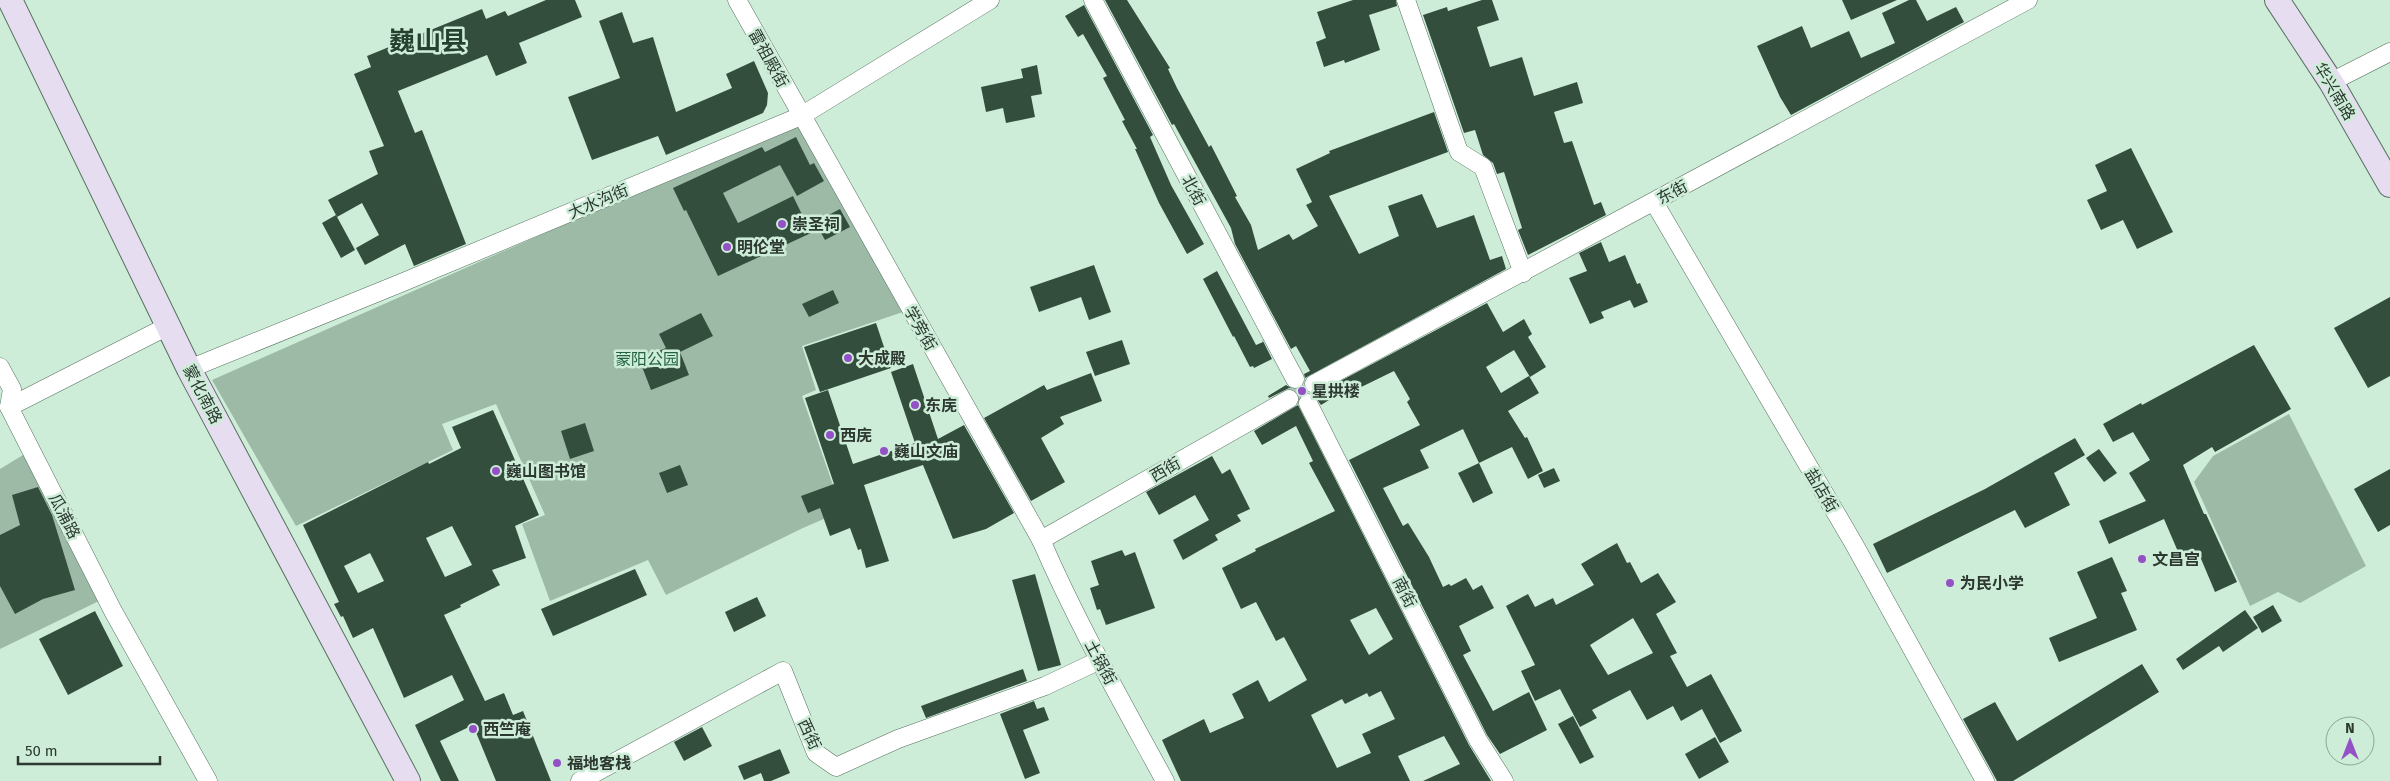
<svg xmlns="http://www.w3.org/2000/svg" width="2390" height="781" font-family="'Fira Sans','Noto Sans SC',sans-serif">
<style>
.green{fill:#9dbaa7}
.building{fill:#344e3e;fill-rule:evenodd}
.lines{fill:none;stroke-linecap:round;stroke-linejoin:round}
.street-tunnel{stroke:#aec9b7;stroke-width:18;stroke-dasharray:18 9;stroke-linecap:butt}
.street-casing{stroke:#55715f;stroke-width:19}
.secondary-casing{stroke:#55715f;stroke-width:26}
.street{stroke:#fff;stroke-width:18}
.secondary{stroke:#e7ddf0;stroke-width:24}
.poi-dot{fill:#9451c6;stroke:#ceedd9;stroke-width:2}
.labels{text-anchor:middle;stroke-width:5;stroke-linejoin:round;paint-order:stroke}
.street-label{font-size:16px;fill:#2c3830;stroke:#ceedd9}
.poi-label{font-size:16px;font-weight:bold;fill:#2c3830;stroke:#ceedd9;text-anchor:start}
.park-label{font-size:16px;fill:#246241;stroke:#ceedd9}
.town-label{font-size:26px;font-weight:bold;fill:#264030;stroke:#ceedd9}
</style>
<rect width="100%" height="100%" fill="#ceedd9"/>
<g class="green">
<path d="M798,121L903,312L802,346L816,390L802,396L842,511L803,528L666,595L648,560L550,601L522,524L545,515L496,404L442,424L453,450L296,526L212,380Z"/>
<path d="M2289,414L2366,566L2300,603L2278,592L2250,606L2194,482L2213,456Z"/>
<path d="M28,452L99,601L0,649V469Z"/>
</g>
<g class="building">
<path d="M546,0H575L582,17L519,43L527,63L496,76L487,55L398,91L415,133L422,130L466,244L414,266L405,244L365,265L356,248L379,235L362,203L337,217L328,200L378,174L369,151L384,146L354,74L371,67L367,56L482,9L486,19L505,11L508,16Z"/>
<path d="M1105,0H1127L1170,68L1168,69L1177,88L1209,147L1211,145L1237,196L1235,197L1251,225L1258,250L1289,234L1293,240L1318,226L1306,205L1312,202L1296,169L1330,153L1329,151L1434,112L1448,152L1329,196L1359,254L1399,236L1388,206L1422,194L1437,228L1474,215L1490,260L1502,256L1506,269L1305,378L1304,374L1310,371L1296,346L1291,349L1235,244L1231,228L1174,124L1172,125Z"/>
<path d="M1353,0H1396L1397,6L1369,15L1380,50L1345,63L1344,60L1324,67L1316,42L1326,38L1317,12Z"/>
<path d="M1482,0H1492L1499,20L1477,27L1490,67L1522,57L1534,96L1577,82L1583,103L1554,112L1564,143L1572,141L1594,205L1601,202L1606,215L1528,255L1518,230L1522,228L1504,172L1497,174L1493,163L1483,155L1475,130L1464,133L1423,15L1447,7L1448,11Z"/>
<path d="M1842,0H1897L1851,20Z"/>
<path d="M1909,0H1916L1927,21L1956,7L1964,22L1791,115L1780,97L1757,46L1802,26L1811,48L1849,31L1861,58L1895,43L1882,13Z"/>
<path d="M1084,5L1153,135L1150,137L1171,185L1204,244L1187,254L1159,203L1135,149H1137L1122,121L1125,120L1103,78L1107,76L1083,34L1078,37L1065,16Z"/>
<path d="M622,12L633,43L653,37L676,112L732,88L726,74L754,61L768,93L767,105L763,113L666,155L658,136L592,160L568,97L620,78L599,21Z"/>
<path d="M1037,65L1042,94L1031,96L1035,117L1006,123L1003,108L986,112L981,87L1023,78L1021,69Z"/>
<path d="M796,137L810,165L814,163L824,181L797,196L780,165L723,193L738,223L793,196L811,233L718,276L686,210L684,211L673,188L762,147L765,152Z"/>
<path d="M2131,148L2173,232L2137,249L2123,220L2101,230L2087,200L2107,191L2095,165Z"/>
<path d="M840,209L850,227L825,240L815,222Z"/>
<path d="M336,215L355,250L341,258L322,223Z"/>
<path d="M1601,242L1609,262L1625,255L1637,284L1640,283L1648,302L1634,308L1630,300L1601,312L1604,318L1590,324L1569,278L1587,271L1579,253Z"/>
<path d="M1094,265L1111,312L1089,320L1081,297L1039,312L1030,287Z"/>
<path d="M1217,271L1256,345L1263,342L1262,339L1272,359L1254,368L1253,366L1250,367L1234,336L1233,337L1203,279Z"/>
<path d="M833,290L839,303L809,317L802,304Z"/>
<path d="M2390,297V376L2368,388L2334,328Z"/>
<path d="M1487,303L1503,332L1524,319L1532,334L1528,337L1546,367L1530,377L1514,350L1486,367L1501,393L1529,376L1539,393L1508,411L1525,438L1527,437L1543,471L1528,479L1512,447L1479,463L1463,429L1420,450L1429,468L1383,488L1403,526L1408,523L1429,557L1443,587L1449,584L1451,586L1466,578L1473,590L1482,585L1494,608L1459,626L1471,651L1463,655L1493,711L1529,692L1547,730L1500,754L1487,735L1349,460L1420,425L1407,402L1410,399L1394,371L1349,393L1347,389L1321,405L1314,395Z"/>
<path d="M701,313L713,336L680,352L689,375L651,390L639,359L666,348L659,334Z"/>
<path d="M876,323L891,368L820,392L804,347Z"/>
<path d="M1122,340L1130,364L1095,376L1086,352Z"/>
<path d="M2254,345L2291,409L2215,452L2212,447L2183,465L2204,514H2206L2237,582L2215,592L2199,554L2182,561L2164,519L2109,544L2099,521L2146,501L2129,473L2150,460L2133,432L2113,442L2103,424L2141,403L2142,405Z"/>
<path d="M913,364L938,439L964,425L1014,513L986,529L953,539L923,465L864,485L889,561L866,568L861,549L858,550L850,528L830,536L820,508L808,513L801,496L834,484L805,398L828,390L853,464L915,443L891,372Z"/>
<path d="M1091,373L1102,401L1060,417L1064,424L1041,438L1065,482L1031,501L984,418L1044,385L1047,390Z"/>
<path d="M1286,385L1295,390L1304,385L1308,392L1299,397L1295,390L1289,388L1269,398L1268,396Z"/>
<path d="M1298,405L1469,745L1491,781H1423L1460,764L1444,736L1398,756L1410,781H1181L1162,740L1204,719L1210,733L1244,718L1232,694L1258,680L1269,702L1307,680L1284,637L1276,641L1256,602L1241,609L1222,568L1256,551L1255,549L1335,511L1309,463L1313,461L1296,426L1262,445L1254,431ZM1376,608L1393,639L1369,655L1350,620ZM1381,691L1395,719L1362,734L1371,753L1337,768L1311,715L1342,699L1345,704L1367,693L1369,697Z"/>
<path d="M493,410L539,515L515,526L526,558L492,570L500,585L460,605L461,607L444,615L485,701L504,693L513,715L523,711L551,781H496L473,725L440,741L459,781H441L415,725L464,700L452,675L404,698L373,628L353,638L343,616L341,617L334,604L339,602L303,525L428,462L429,464L461,448L452,427ZM452,526L472,565L445,577L426,538ZM370,553L384,581L358,593L344,566Z"/>
<path d="M585,423L594,451L570,459L561,431Z"/>
<path d="M2075,438L2085,455L2054,473L2070,505L2025,528L2015,510L1887,573L1873,544L1985,489Z"/>
<path d="M2099,449L2117,473L2104,482L2086,458Z"/>
<path d="M1212,456L1222,474L1230,469L1250,509L1237,515L1241,521L1215,535L1218,540L1183,560L1173,540L1209,520L1195,495L1159,515L1146,492Z"/>
<path d="M1479,463L1493,493L1473,503L1458,473Z"/>
<path d="M680,465L688,485L667,493L659,473Z"/>
<path d="M1554,468L1560,481L1544,488L1538,475Z"/>
<path d="M2390,469V525L2378,532L2354,489Z"/>
<path d="M38,487L52,515L75,590L43,599L15,614L0,586V535L20,525L12,495Z"/>
<path d="M1617,543L1627,563L1630,562L1641,583L1658,573L1676,602L1656,614L1677,653L1670,656L1687,687L1711,674L1742,731L1720,743L1702,709L1681,721L1673,706L1647,720L1630,690L1592,710L1597,718L1580,727L1560,689L1535,701L1521,671L1535,665L1506,606L1528,594L1535,607L1553,598L1556,605L1594,585L1581,564ZM1633,618L1653,653L1608,675L1590,645Z"/>
<path d="M1122,550L1125,556L1135,552L1155,608L1106,625L1100,609L1097,610L1090,588L1099,585L1091,561Z"/>
<path d="M2112,557L2127,591L2121,593L2137,630L2059,662L2049,638L2097,618L2077,572Z"/>
<path d="M635,569L647,595L553,636L541,609Z"/>
<path d="M1035,574L1061,665L1038,671L1012,580Z"/>
<path d="M757,597L766,616L734,632L725,612Z"/>
<path d="M2273,605L2282,621L2262,633L2253,617Z"/>
<path d="M2245,610L2258,628L2223,652L2219,646L2183,670L2176,659Z"/>
<path d="M95,611L123,666L68,695L39,639Z"/>
<path d="M2142,664L2159,692L2013,781H1997L1963,719L1995,702L2017,741Z"/>
<path d="M1023,669L1027,681L926,718L921,706Z"/>
<path d="M1034,701L1037,709L1044,707L1049,720L1023,730L1040,773L1025,779L1000,714Z"/>
<path d="M1573,716L1594,757L1580,764L1558,724Z"/>
<path d="M702,727L712,746L684,761L674,742Z"/>
<path d="M1715,737L1729,762L1699,779L1685,754Z"/>
<path d="M780,749L790,773L771,781H764L761,773L744,780L738,766Z"/>
</g>
<g class="lines">
<path class="street-tunnel" d="M1289,399L1314,384"/>
<g class="street-casing">
<g id="street">
<path d="M737,0L1041,540C1077,623 1122,702 1165,781"/>
<path d="M1093,0L1295,379"/>
<path d="M1406,0L1459,152L1483,167L1523,273"/>
<path d="M2331,82L2390,52"/>
<path d="M1654,202L1854,544L1985,781"/>
<path d="M168,326L9,407L113,611L208,781"/>
<path d="M0,367L12,389L9,407"/>
<path d="M189,369L401,283L801,116L990,0"/>
<path d="M1314,384L2028,0"/>
<path d="M1308,403L1478,740L1504,781"/>
<path d="M1041,540L1289,399"/>
<path d="M580,781L783,671L816,753L836,767L898,739L1045,686L1100,660"/>
</g>
</g>
<g class="secondary-casing">
<g id="secondary">
<path d="M10,0L189,369L408,781"/>
<path d="M2277,0L2331,82L2390,185"/>
</g>
</g>
<use href="#street" class="street"/>
<use href="#secondary" class="secondary"/>
</g>
<g class="poi-dot">
<circle cx="782" cy="224" r="5"/>
<circle cx="727" cy="247" r="5"/>
<circle cx="848" cy="358" r="5"/>
<circle cx="1302" cy="391" r="5"/>
<circle cx="915" cy="405" r="5"/>
<circle cx="830" cy="435" r="5"/>
<circle cx="884" cy="451" r="5"/>
<circle cx="496" cy="471" r="5"/>
<circle cx="2142" cy="559" r="5"/>
<circle cx="1950" cy="583" r="5"/>
<circle cx="473" cy="729" r="5"/>
<circle cx="557" cy="763" r="5"/>
</g>
<g class="labels">
<g class="street-label">
<text transform="translate(769 58) rotate(61)" y="6">雷祖殿街</text>
<text transform="translate(2335 91) rotate(59)" y="6">华兴南路</text>
<text transform="translate(1194 190) rotate(62)" y="6">北街</text>
<text transform="translate(1672 192) rotate(-28)" y="6">东街</text>
<text transform="translate(598 201) rotate(-23)" y="6">大水沟街</text>
<text transform="translate(921 328) rotate(60)" y="6">学旁街</text>
<text transform="translate(203 394) rotate(62)" y="6">蒙化南路</text>
<text transform="translate(1165 469) rotate(-30)" y="6">西街</text>
<text transform="translate(1822 490) rotate(59)" y="6">盐店街</text>
<text transform="translate(65 516) rotate(63)" y="6">瓜浦路</text>
<text transform="translate(1405 592) rotate(63)" y="6">南街</text>
<text transform="translate(1101 662) rotate(62)" y="6">土锅街</text>
<text transform="translate(810 734) rotate(65)" y="6">西街</text>
</g>
<g class="poi-label">
<text x="792" y="230">崇圣祠</text>
<text x="737" y="253">明伦堂</text>
<text x="858" y="364">大成殿</text>
<text x="1312" y="397">星拱楼</text>
<text x="925" y="411">东庑</text>
<text x="840" y="441">西庑</text>
<text x="894" y="457">巍山文庙</text>
<text x="506" y="477">巍山图书馆</text>
<text x="2152" y="565">文昌宫</text>
<text x="1960" y="589">为民小学</text>
<text x="483" y="735">西竺庵</text>
<text x="567" y="769">福地客栈</text>
</g>
<g class="park-label">
<text x="647" y="365">蒙阳公园</text>
</g>
<g class="town-label">
<text x="428" y="50">巍山县</text>
</g>
</g>
<g transform="translate(2350 741)"><circle r="24" fill="#ceedd9" stroke="#8da595"/>
<path d="M0-4L9 19L0 12L-9 19Z" fill="#9451c6"/>
<text y="-8" font-size="14" font-weight="bold" text-anchor="middle" fill="#2c3830">N</text>
</g>
<path d="M18 756v8h142v-8" fill="none" stroke="#2c3830" stroke-width="2.5"/>
<text x="25" y="756" font-size="15" fill="#2c3830" stroke="#ceedd9" stroke-width="4" paint-order="stroke">50 m</text>
</svg>
